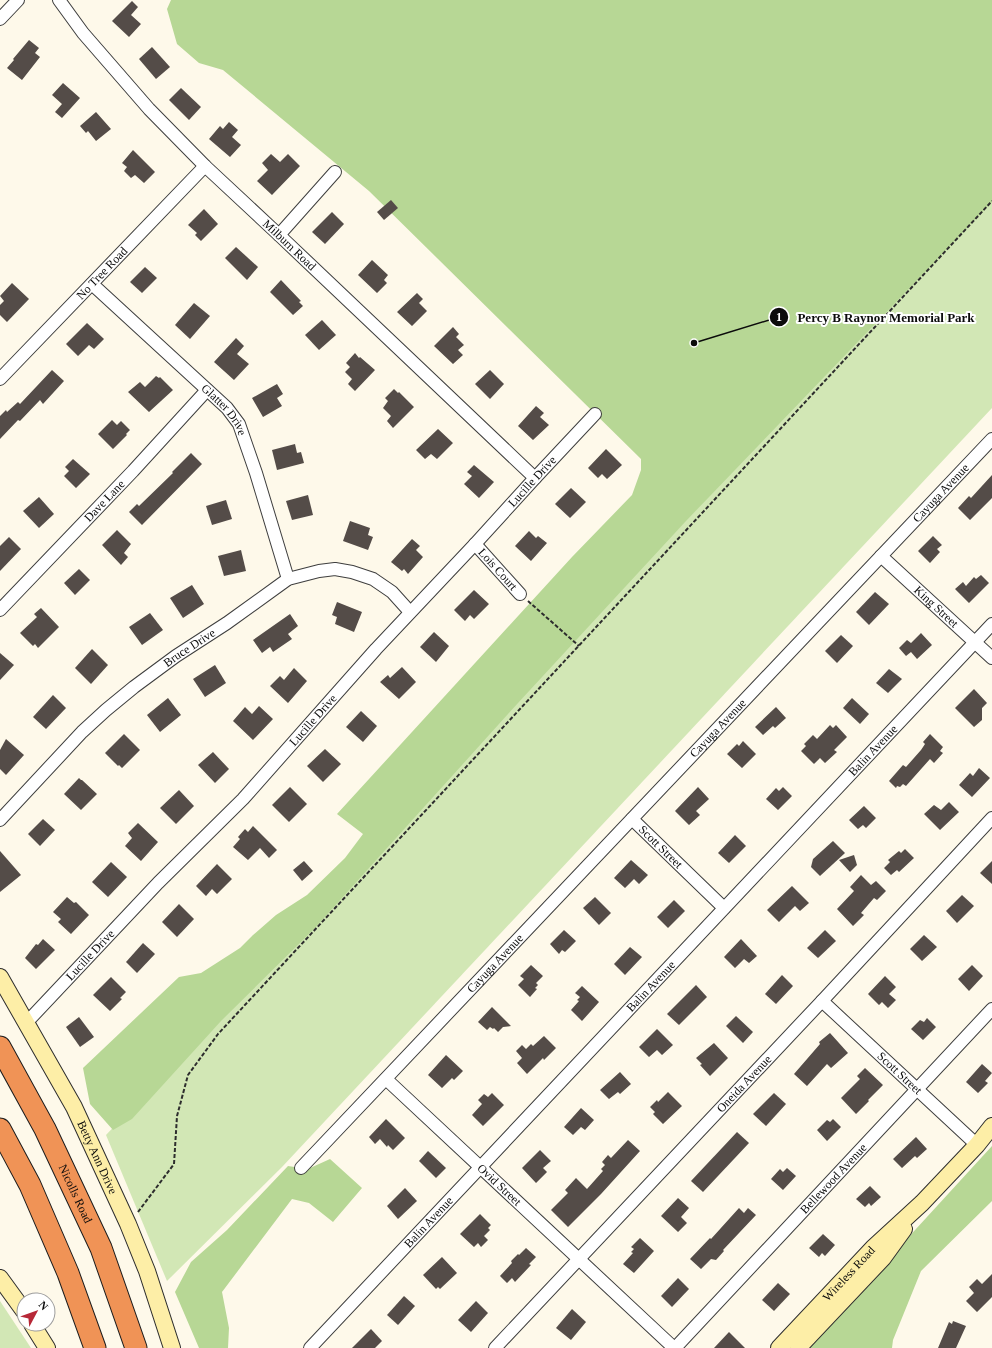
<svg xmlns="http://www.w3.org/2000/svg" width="992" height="1348" font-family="'Times New Roman',serif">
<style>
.green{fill:#d2e7b5}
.forest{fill:#b7d795}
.building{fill:#544c48}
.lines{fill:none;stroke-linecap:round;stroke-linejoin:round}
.street-casing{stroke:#3e3e3e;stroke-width:14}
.secondary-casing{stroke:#2d2d2d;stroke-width:18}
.highway-casing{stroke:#1c1c1c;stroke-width:23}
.path{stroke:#2d2d2d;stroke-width:2;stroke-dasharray:4 2;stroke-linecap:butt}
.street{stroke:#fff;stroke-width:12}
.secondary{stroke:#fdeea7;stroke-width:16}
.highway{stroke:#f09356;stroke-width:21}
.labels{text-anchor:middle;stroke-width:4;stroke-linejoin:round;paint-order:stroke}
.street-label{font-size:12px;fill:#0b0b0b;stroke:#fff}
.leader{fill:none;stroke:#0b0b0b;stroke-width:1.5}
.callout-dot{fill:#0b0b0b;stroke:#fff;stroke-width:1.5}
.mark-label{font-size:12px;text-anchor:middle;font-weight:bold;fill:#fff}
.callout-label{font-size:13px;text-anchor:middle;font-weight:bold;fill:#0b0b0b;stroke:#fff;stroke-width:4;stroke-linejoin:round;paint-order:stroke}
</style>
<rect width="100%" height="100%" fill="#fef9ea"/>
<g class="green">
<path d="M992,196V408L282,1167L167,1281L106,1135Z"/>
<path d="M0,1301L31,1348H0Z"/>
</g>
<g class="forest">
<path d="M171,0H992V202L686,521L518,703L313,930L221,1021L132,1119L113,1130L90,1104L83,1068L179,977L201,973L240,948L253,935L276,915L307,895L345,858L363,834L337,814L572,557L632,495L641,470V459L369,191L223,70L199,63L177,44L167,9Z"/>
<path d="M992,1146V1201L921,1271L893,1340L892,1348H807Z"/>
<path d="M330,1159L362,1188L333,1222L309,1203L292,1199L222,1292L229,1328L228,1348H199L175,1292L191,1262L227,1230L288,1166L308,1169Z"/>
</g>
<g class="building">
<path d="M132,1L138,7L131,15L141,24L129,37L112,21Z"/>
<path d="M29,40L39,48L35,53L40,57L22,80L7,68L14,60L13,59Z"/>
<path d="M152,47L170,67L156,79L139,59Z"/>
<path d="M63,83L80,98L62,118L55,112L62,104L52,95Z"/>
<path d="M181,88L201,107L189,120L169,100Z"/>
<path d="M96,112L111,129L96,141L88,131L86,133L80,126Z"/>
<path d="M229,122L238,130L232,137L241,145L230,157L209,139L220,126L223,129Z"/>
<path d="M133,150L155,172L144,183L135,175L131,178L124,171L127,167L122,163Z"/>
<path d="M271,154L280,162L288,154L300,166L272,195L257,181L268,170L262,163Z"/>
<path d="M391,200L398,208L384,220L377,212Z"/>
<path d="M204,209L218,224L201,241L195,235L197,233L188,225Z"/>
<path d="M332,212L344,224L325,244L312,232Z"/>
<path d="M236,247L258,267L247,280L225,258Z"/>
<path d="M372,260L388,275L384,280L387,283L377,293L358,275Z"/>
<path d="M145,267L157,278L142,293L130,282Z"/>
<path d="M281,280L301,301L299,302L303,306L293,315L270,292Z"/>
<path d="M12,283L29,299L7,322L0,315V305L4,301L0,296Z"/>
<path d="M417,293L423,299L419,303L427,311L412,326L397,312Z"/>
<path d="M194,303L210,316L190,339L175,325Z"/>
<path d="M322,320L336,335L319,350L305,335Z"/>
<path d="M87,323L104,339L94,349L89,345L78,356L66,344Z"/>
<path d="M453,327L459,334L456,337L464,345L458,350L463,355L453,364L434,346Z"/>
<path d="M236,338L244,346L237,354L249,364L234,380L214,362Z"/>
<path d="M355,353L359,358L360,357L375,370L355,391L348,384L352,379L345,372L350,367L346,363Z"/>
<path d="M52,370L64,381L43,404L40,400L20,421L18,420L0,439V416L6,410L7,412L18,402L20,404Z"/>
<path d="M490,370L504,384L490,399L475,384Z"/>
<path d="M156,376L159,378L160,377L173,390L149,412L128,392L140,382L145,387Z"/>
<path d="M277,384L283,394L277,398L282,406L263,417L252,398Z"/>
<path d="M394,389L398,393L399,392L414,407L393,428L387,421L391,416L383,408L388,401L385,398Z"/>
<path d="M536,406L544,413L540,417L549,425L533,440L518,426Z"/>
<path d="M112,420L117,425L121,421L130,430L126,434L127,435L113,449L98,434Z"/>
<path d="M438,429L453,443L437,459L431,454L425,459L416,450Z"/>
<path d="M295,444L297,453L301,452L304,463L277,470L272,450Z"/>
<path d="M606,449L622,465L607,479L602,474L598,478L588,468Z"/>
<path d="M191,453L202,464L142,525L129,512L137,504L139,506L173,473L172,472Z"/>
<path d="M73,459L90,474L76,488L64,476L69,471L65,467Z"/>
<path d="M474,465L494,482L479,498L464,484L472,476L467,472Z"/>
<path d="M992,475V498L970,520L958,508L969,496L971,498Z"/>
<path d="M571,488L586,502L570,518L555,504Z"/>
<path d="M308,495L313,515L292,520L286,501Z"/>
<path d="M39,497L54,514L39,528L23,511Z"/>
<path d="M226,500L232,519L212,525L206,506Z"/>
<path d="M350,521L370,528L368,535L373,537L368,550L343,541Z"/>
<path d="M117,530L131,544L124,553L128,557L121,565L102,545Z"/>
<path d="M529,531L536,538L538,536L547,543L531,561L515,546Z"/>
<path d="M933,536L942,545L937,549L940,552L930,563L918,551Z"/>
<path d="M9,537L21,549L0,571V546Z"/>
<path d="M412,539L420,546L416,550L423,557L408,574L404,569L402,571L391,562Z"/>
<path d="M241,550L246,571L224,576L218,556Z"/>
<path d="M79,569L90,580L75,595L64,583Z"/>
<path d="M981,575L989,583L969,603L955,589L963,582L966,586L974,577L976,579Z"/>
<path d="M192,585L204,604L183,618L170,598Z"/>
<path d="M474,590L489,604L474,619L470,615L465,621L454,610Z"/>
<path d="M875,592L889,604L869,625L856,612Z"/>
<path d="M337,602L362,612L354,632L335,624L337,617L332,615Z"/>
<path d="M41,608L59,627L38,648L35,644L33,646L20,633L37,617L34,614Z"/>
<path d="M150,613L163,630L142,645L129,627Z"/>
<path d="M290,614L298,626L288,634L292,639L273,652L270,647L262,653L253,640Z"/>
<path d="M434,632L449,646L436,662L420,647Z"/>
<path d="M921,633L932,645L917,659L911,652L906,656L899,648L907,640L911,643Z"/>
<path d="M841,635L853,646L837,663L825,651Z"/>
<path d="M92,649L108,665L91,684L75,668Z"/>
<path d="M0,653L14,665L0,680Z"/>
<path d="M215,665L226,683L205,697L193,679Z"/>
<path d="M402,667L416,682L399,699L380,682L388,675L390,678Z"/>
<path d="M294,668L307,681L288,703L270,686L280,676L284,680Z"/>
<path d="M889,669L902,679L888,693L876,683Z"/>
<path d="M974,689L987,703L982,708V720L974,727L955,708Z"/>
<path d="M53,695L66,708L46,729L33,717Z"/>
<path d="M168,698L181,715L160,732L147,715Z"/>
<path d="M852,698L869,714L860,724L843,708Z"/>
<path d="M259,706L273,719L253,740L233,721L245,707L252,714Z"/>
<path d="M776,707L786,718L775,728L773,726L763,735L755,727Z"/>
<path d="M361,711L377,726L363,742L346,727Z"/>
<path d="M830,725L833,728L836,725L847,737L834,750L837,752L825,763L820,758L814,764L801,751L806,746L804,744L813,735L817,739Z"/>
<path d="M124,734L140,750L122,768L119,765L118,766L105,753Z"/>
<path d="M930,734L943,747L940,751L943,753L934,763L930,759L906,786L903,784L900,787L897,786L896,788L889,781L903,765L906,767L921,750L925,744L923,742Z"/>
<path d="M6,739L24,755L6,775L0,769V750Z"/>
<path d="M743,741L756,754L742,768L727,754L737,744L739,746Z"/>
<path d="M325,749L341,764L323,782L307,766Z"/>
<path d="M213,752L229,769L215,783L198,765Z"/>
<path d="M979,768L990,778L972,797L959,785L970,773L973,776Z"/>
<path d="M79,778L81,780H82L97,794L81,810L64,794Z"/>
<path d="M290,787L307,804L289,822L272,805Z"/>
<path d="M698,787L709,799L696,811L700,815L689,825L675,811Z"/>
<path d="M783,787L792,796L778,810L766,799L776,788L779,791Z"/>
<path d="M179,790L194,806L176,824L160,808Z"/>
<path d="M949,802L959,812L940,830L924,814L934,805L941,810Z"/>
<path d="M864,806L876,818L866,828L863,825L858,829L849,820Z"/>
<path d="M43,819L55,830L40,846L28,834Z"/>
<path d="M138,823L158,842L141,861L125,846L132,838L128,833Z"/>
<path d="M253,826L277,850L269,858L260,848L248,860L233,847L240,839L238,837L245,829L248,832Z"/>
<path d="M735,835L746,846L729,863L718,853Z"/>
<path d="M833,841L845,853L820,876L811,867L813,859Z"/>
<path d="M905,849L914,858L899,872L897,870L891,875L884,868L890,862L888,860L899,851L901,853Z"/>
<path d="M0,851L21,875L0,892Z"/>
<path d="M854,855L857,865L850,872L839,860Z"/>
<path d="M631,860L648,875L639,884L634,879L625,888L614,878Z"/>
<path d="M304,861L313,871L302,881L293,870Z"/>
<path d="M992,861V884L980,873Z"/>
<path d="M111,862L127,877L108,897L92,882Z"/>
<path d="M217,864L232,879L217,894L212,889L206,896L196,886Z"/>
<path d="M861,875L871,885L876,881L886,891L877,900L874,898L861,913L864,915L853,926L837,909L854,891L850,887Z"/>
<path d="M792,886L809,903L800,911L795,906L779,922L767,910Z"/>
<path d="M962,895L974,906L957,923L946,911Z"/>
<path d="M67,897L74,903L76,902L89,915L71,934L58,922L61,919L53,912Z"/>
<path d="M595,897L611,913L599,925L583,908Z"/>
<path d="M674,900L685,911L668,928L657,917Z"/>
<path d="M179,904L194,919L177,937L162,922Z"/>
<path d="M564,930L576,941L565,952L562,950L559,954L550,944Z"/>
<path d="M825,930L836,941L818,958L807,948Z"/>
<path d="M924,935L937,947L922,961L910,949Z"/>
<path d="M43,939L55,950L36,969L25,958L36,944L38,945Z"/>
<path d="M741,939L757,956L749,963L744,959L735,968L724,957Z"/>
<path d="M143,943L155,954L137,973L126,962Z"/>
<path d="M630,947L642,957L625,975L614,964Z"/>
<path d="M531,965L543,976L536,983L538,985L535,988L537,989L530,997L518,985L524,979L520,976Z"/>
<path d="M972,965L983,976L969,991L958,979Z"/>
<path d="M782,975L793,986L776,1004L765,994Z"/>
<path d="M885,976L896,987L889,994L896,1000L888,1008L882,1002L879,1005L868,994Z"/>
<path d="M111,977L126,992L120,998L122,999L110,1011L93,995Z"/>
<path d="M696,985L707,997L679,1025L667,1014Z"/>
<path d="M582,986L599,1002L582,1021L571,1010L579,1001L577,1000L580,997L575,993Z"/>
<path d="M492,1007L511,1026L503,1027L498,1032L494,1028L493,1029L490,1027L487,1030L478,1022Z"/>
<path d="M736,1016L753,1032L743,1043L726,1026Z"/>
<path d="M79,1017L94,1037L80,1047L66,1027Z"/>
<path d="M927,1018L936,1027L923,1040L911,1029L920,1020L924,1022Z"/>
<path d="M657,1029L673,1045L662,1055L657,1050L649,1057L639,1047Z"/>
<path d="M830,1033L848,1053L831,1068L827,1064L807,1086L794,1074L820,1044L819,1042Z"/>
<path d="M544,1036L556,1048L544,1060L543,1058L527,1074L517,1063L522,1058L516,1051L522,1045L526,1049L531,1044L533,1046Z"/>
<path d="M714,1043L728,1058L710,1076L700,1065L702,1064L696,1058Z"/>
<path d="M446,1055L463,1071L454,1080L452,1078L442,1088L428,1075Z"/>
<path d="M982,1064L992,1073L985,1081L988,1083L978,1093L966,1082Z"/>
<path d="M865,1068L883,1085L868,1100L869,1101L856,1114L841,1098L860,1079L857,1076Z"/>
<path d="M620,1072L631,1084L620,1094L618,1092L609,1099L600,1090Z"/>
<path d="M668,1092L682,1106L663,1124L653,1114L655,1112L650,1107L657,1100L658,1102Z"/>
<path d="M492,1093L504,1105L483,1126L472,1115L482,1104L478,1100L484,1094L488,1097Z"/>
<path d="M774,1093L786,1104L766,1126L753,1114Z"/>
<path d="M581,1108L594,1120L585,1130L581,1127L573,1135L564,1127Z"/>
<path d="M386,1119L405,1138L393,1150L388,1145L387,1147L380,1139L375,1144L369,1137Z"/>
<path d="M833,1119L841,1127L827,1141L817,1130L827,1120L830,1122Z"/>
<path d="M737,1132L749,1143L703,1192L691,1181Z"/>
<path d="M916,1137L927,1149L917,1158L915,1156L902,1168L893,1159Z"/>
<path d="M628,1140L640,1151L601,1194L568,1227L551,1210L568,1193L565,1190L576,1178L587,1189L603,1171L601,1169L605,1165L602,1162L608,1155L611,1158Z"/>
<path d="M540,1150L551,1161L543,1168L547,1172L536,1183L522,1168Z"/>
<path d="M428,1151L446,1168L436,1178L419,1161Z"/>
<path d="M787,1168L796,1176L783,1190L771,1179L780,1169L783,1172Z"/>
<path d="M870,1186L881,1197L871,1206L869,1203L865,1207L856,1199Z"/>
<path d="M405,1188L417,1201L398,1219L387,1206Z"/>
<path d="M678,1198L689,1208L681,1217L687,1223L678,1232L661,1216Z"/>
<path d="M739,1208L744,1213L748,1208L756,1215L723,1250L724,1251L716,1260L711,1259L701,1269L690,1259L710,1238L711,1239Z"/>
<path d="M480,1214L491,1225L488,1228L490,1230L484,1236L488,1240L481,1247L478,1243L474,1247L460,1234Z"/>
<path d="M823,1234L835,1245L825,1256L822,1253L819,1257L809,1248Z"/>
<path d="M640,1238L654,1251L634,1273L623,1264L633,1253L631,1252L634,1249L631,1247Z"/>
<path d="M526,1248L536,1257L529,1264L531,1265L515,1282L512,1278L507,1283L500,1276L512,1263L511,1261L518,1254L519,1255Z"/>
<path d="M442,1257L457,1273L440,1289L438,1287L436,1289L423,1275Z"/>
<path d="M992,1274V1297L977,1312L966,1301L974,1293L969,1287L977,1279L982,1284Z"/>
<path d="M678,1278L689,1289L672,1307L661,1296Z"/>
<path d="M778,1283L790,1294L774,1311L762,1300Z"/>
<path d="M404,1296L415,1306L398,1325L387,1315Z"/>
<path d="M476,1301L488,1313L471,1332L458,1320Z"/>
<path d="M572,1309L586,1322L571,1340L556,1328Z"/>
<path d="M953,1321L966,1326L956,1348H938L949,1322L952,1324Z"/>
<path d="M371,1329L382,1341L375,1348H352Z"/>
<path d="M729,1332L745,1348H714Z"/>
</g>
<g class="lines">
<g class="street-casing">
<g id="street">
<path id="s1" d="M59,0L83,33L149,109L205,166L279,235L535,478"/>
<path d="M0,19L18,0"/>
<path d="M279,235L335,172"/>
<path id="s2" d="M92,284L227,408L239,424L256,473L288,579"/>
<path id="s3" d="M0,379L205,166"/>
<path id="s4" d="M475,544L520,594"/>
<path id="s5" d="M881,556L992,658"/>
<path id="s6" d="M0,610L133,471L207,390"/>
<path id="s7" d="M632,819L724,908"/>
<path id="s8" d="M0,820L82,732L106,710L134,687L176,656L227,623L288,579L319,571L335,569L352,572L373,579L392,592L410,612"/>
<path id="s9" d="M822,1001L977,1145"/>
<path id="s10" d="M27,1022L158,883L243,799L376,649L475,544L535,478L595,414"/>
<path id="s11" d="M386,1079L674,1348"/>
<path id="s12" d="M301,1168L992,439"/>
<path id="s13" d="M310,1348L992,624"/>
<path id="s14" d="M495,1348L822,1001L992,818"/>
<path id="s15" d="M675,1348L992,1009"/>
</g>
</g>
<g class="secondary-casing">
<g id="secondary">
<path id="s16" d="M0,977L74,1107L128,1224L147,1271L172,1348"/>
<path d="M0,1278L24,1311"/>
<path d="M32,1324L47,1348"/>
<path id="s17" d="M779,1348L873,1248L922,1203L977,1145L992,1126"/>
<path d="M798,1348L883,1258L904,1229"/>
</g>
</g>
<g class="highway-casing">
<g id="highway">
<path id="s18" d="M0,1047L45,1129L101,1248L136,1348"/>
<path d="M0,1129L30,1185L68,1273L95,1348"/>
</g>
</g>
<g class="path">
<path d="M528,601L579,646"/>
<path d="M138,1212L174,1164L177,1116L188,1075L218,1034L992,201"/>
</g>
<use href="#street" class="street"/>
<use href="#secondary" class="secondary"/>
<use href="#highway" class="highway"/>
</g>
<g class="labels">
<g class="street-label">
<text dy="4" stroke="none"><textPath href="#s1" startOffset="337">Milburn Road</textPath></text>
<text dy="4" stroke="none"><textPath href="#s3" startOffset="147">No Tree Road</textPath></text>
<text dy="4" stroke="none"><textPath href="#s2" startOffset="183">Glatter Drive</textPath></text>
<text dy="4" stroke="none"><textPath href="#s10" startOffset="740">Lucille Drive</textPath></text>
<text dy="4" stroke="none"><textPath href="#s12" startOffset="930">Cayuga Avenue</textPath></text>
<text dy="4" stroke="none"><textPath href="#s6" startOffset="151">Dave Lane</textPath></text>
<text dy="4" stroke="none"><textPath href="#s4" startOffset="34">Lois Court</textPath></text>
<text dy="4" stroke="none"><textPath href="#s5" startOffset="75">King Street</textPath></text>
<text dy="4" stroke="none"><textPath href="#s8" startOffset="257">Bruce Drive</textPath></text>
<text dy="4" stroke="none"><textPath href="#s10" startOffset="416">Lucille Drive</textPath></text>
<text dy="4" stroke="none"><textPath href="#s12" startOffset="606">Cayuga Avenue</textPath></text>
<text dy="4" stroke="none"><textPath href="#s13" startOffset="821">Balin Avenue</textPath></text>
<text dy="4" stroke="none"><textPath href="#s7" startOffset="40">Scott Street</textPath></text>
<text dy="4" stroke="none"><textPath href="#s10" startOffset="92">Lucille Drive</textPath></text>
<text dy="4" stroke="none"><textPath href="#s12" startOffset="282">Cayuga Avenue</textPath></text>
<text dy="4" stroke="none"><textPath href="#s13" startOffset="497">Balin Avenue</textPath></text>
<text dy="4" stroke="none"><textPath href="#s9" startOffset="106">Scott Street</textPath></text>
<text dy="4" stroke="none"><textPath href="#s14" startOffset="363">Oneida Avenue</textPath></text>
<text dy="4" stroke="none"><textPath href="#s16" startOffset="205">Betty Ann Drive</textPath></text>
<text dy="4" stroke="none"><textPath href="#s15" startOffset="232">Bellewood Avenue</textPath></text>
<text dy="4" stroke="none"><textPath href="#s11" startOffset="155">Ovid Street</textPath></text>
<text dy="4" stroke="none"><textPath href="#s18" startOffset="165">Nicolls Road</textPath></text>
<text dy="4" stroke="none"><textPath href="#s13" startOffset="173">Balin Avenue</textPath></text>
<text dy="4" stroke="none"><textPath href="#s17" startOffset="102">Wireless Road</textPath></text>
</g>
</g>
<path class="leader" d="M694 343L779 317"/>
<g class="callout-dot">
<circle cx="694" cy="343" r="4"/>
<circle cx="779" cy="317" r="10"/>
</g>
<g class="mark-label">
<text x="779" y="321">1</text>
</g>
<g class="callout-label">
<text x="886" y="322">Percy B Raynor Memorial Park</text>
</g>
<g transform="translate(36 1312) rotate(49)"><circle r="19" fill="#ffffff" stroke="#9d9d9d"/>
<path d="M0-3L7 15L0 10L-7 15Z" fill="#b72837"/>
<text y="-6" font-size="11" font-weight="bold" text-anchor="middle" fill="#0b0b0b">N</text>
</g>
</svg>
